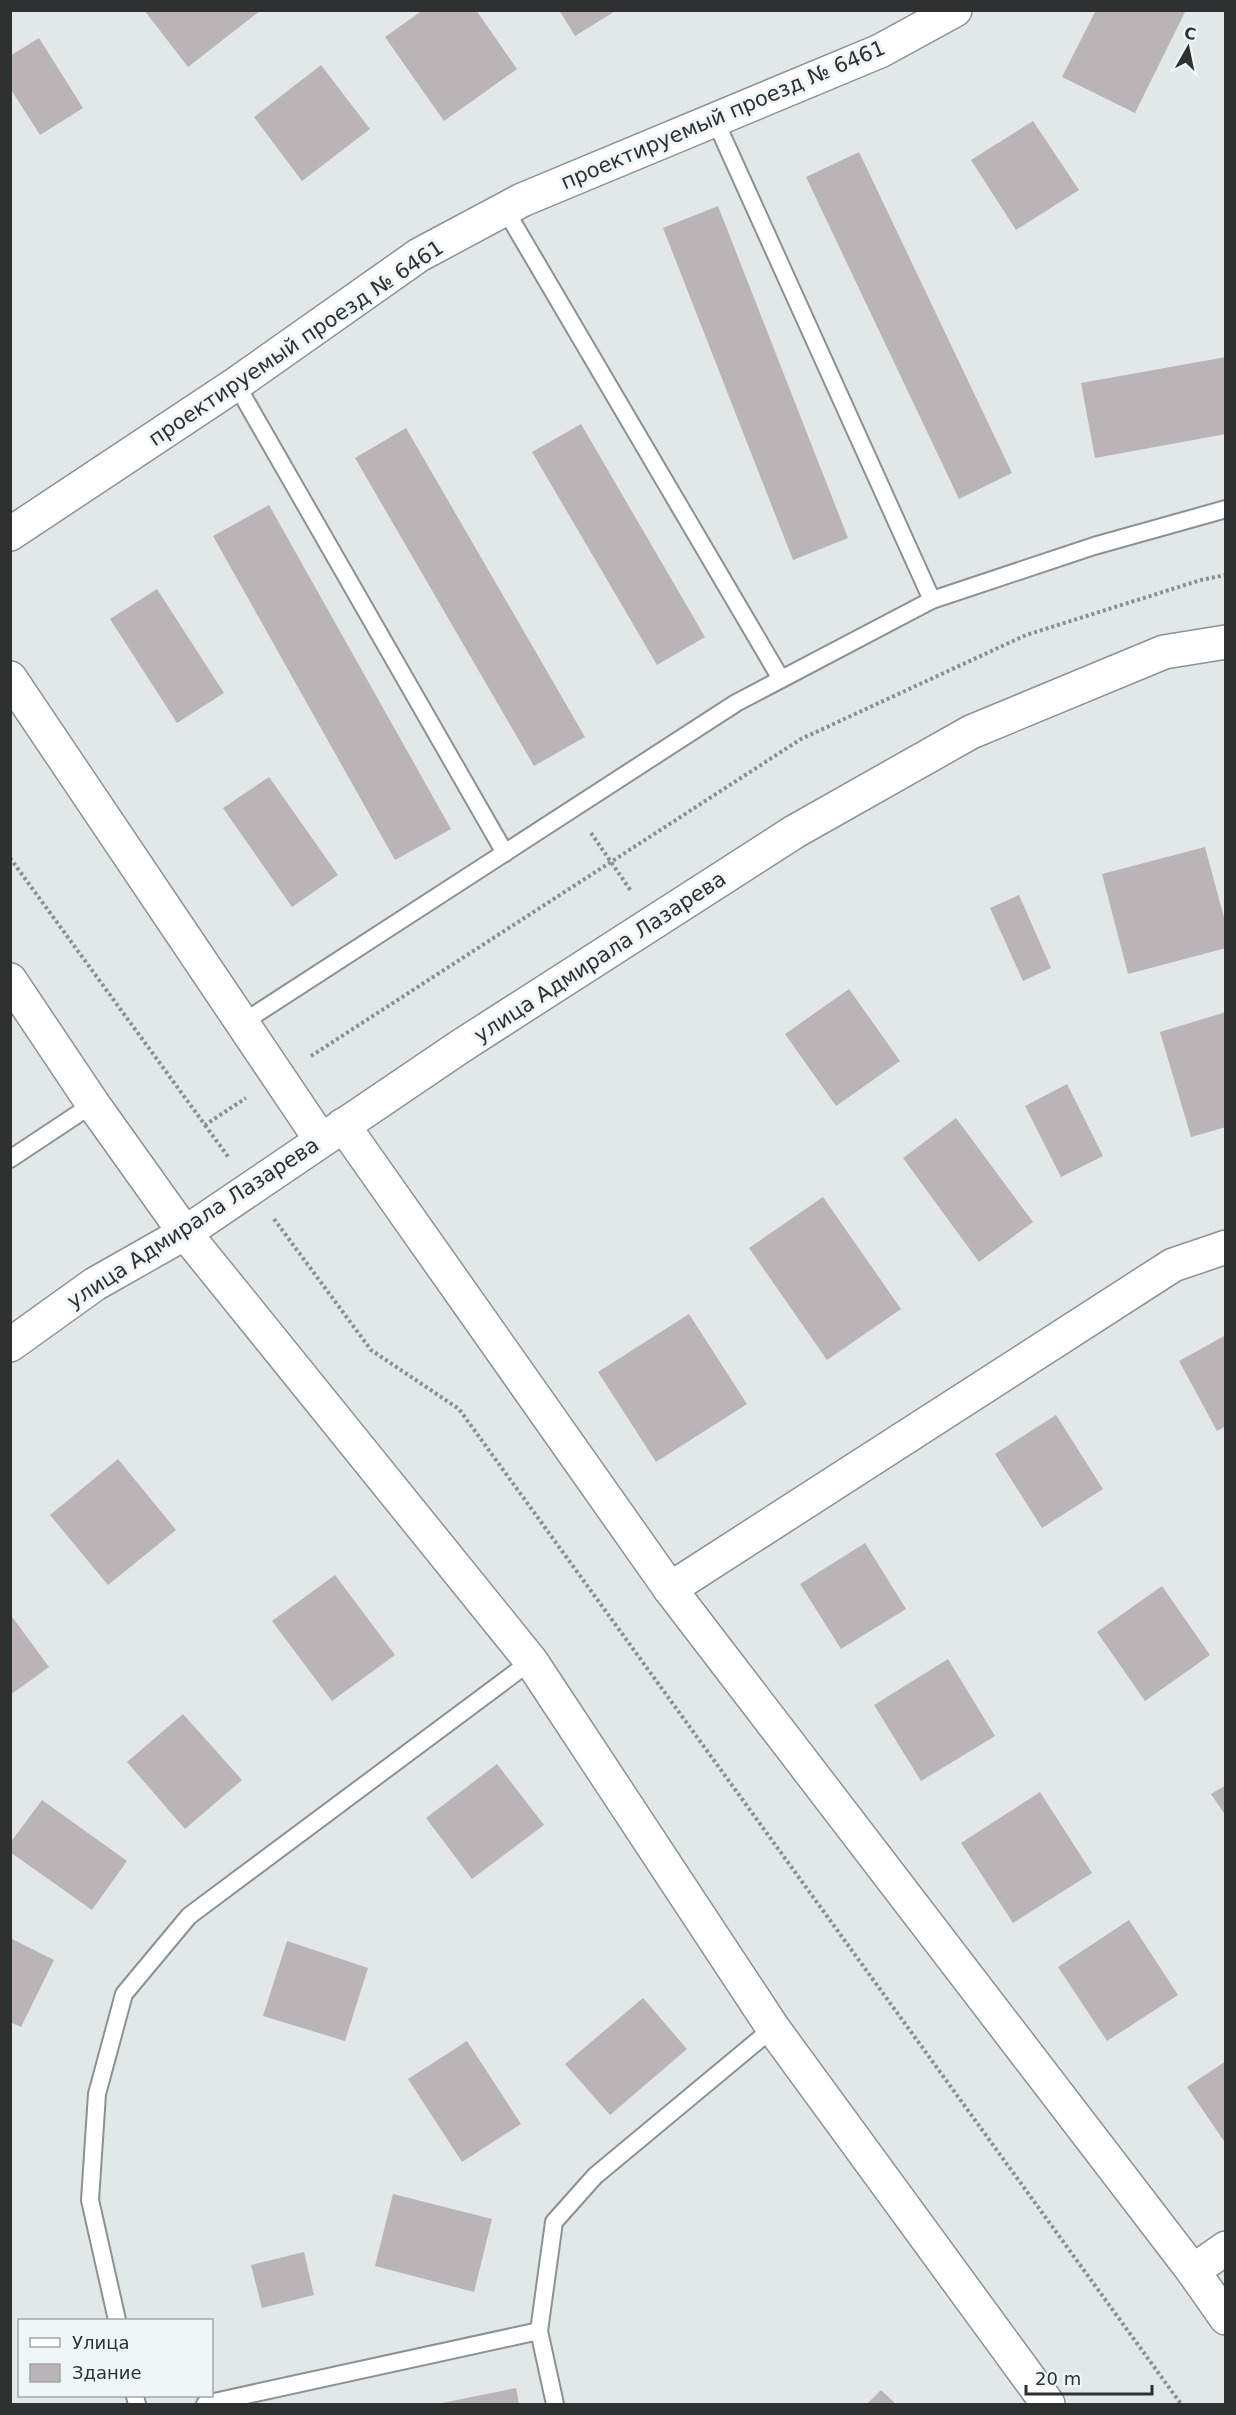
<svg xmlns="http://www.w3.org/2000/svg" width="1236" height="2415" font-family="'DejaVu Sans',sans-serif">
<style>
.building{fill:#bab4b6}
.lines{fill:none;stroke-linecap:round;stroke-linejoin:round}
.service-casing{stroke:#8c9292;stroke-width:20}
.minor-casing{stroke:#8c9292;stroke-width:36}
.path{stroke:#8b8f8f;stroke-width:4;stroke-dasharray:3 3;stroke-linecap:butt}
.service{stroke:#fff;stroke-width:16}
.minor{stroke:#fff;stroke-width:33}
.labels{text-anchor:middle;stroke-width:6;stroke-linejoin:round;paint-order:stroke}
.street-label{font-size:21px;fill:#2f3131;stroke:#f0f6f6}
</style>
<rect width="100%" height="100%" fill="#e2e8e8"/>
<g class="building">
<path d="M144,10H261L188,67Z"/>
<path d="M423,10H476L517,69L444,121L385,37Z"/>
<path d="M559,10H617L575,36Z"/>
<path d="M1096,10H1186L1135,113L1062,77Z"/>
<path d="M39,38L83,108L40,135L10,88V56Z"/>
<path d="M321,65L370,129L302,181L254,117Z"/>
<path d="M1033,121L1079,190L1016,230L971,160Z"/>
<path d="M859,152L1012,473L959,499L806,177Z"/>
<path d="M718,206L848,538L793,560L663,228Z"/>
<path d="M1226,357V434L1095,458L1081,383Z"/>
<path d="M581,424L705,637L657,665L532,452Z"/>
<path d="M406,428L585,737L534,766L355,458Z"/>
<path d="M269,505L451,829L395,860L213,536Z"/>
<path d="M157,589L224,693L177,723L110,619Z"/>
<path d="M269,777L338,875L292,907L223,808Z"/>
<path d="M1205,847L1226,925V948L1128,974L1102,874Z"/>
<path d="M1019,895L1051,968L1023,981L990,908Z"/>
<path d="M849,989L900,1061L836,1106L785,1034Z"/>
<path d="M1226,1012V1127L1191,1137L1160,1032Z"/>
<path d="M1067,1084L1103,1156L1061,1177L1025,1106Z"/>
<path d="M956,1118L1033,1222L979,1262L903,1158Z"/>
<path d="M823,1197L901,1309L827,1360L749,1248Z"/>
<path d="M689,1314L747,1404L656,1462L598,1372Z"/>
<path d="M1226,1335V1426L1217,1431L1179,1361Z"/>
<path d="M1056,1415L1103,1489L1042,1528L995,1454Z"/>
<path d="M118,1459L176,1530L108,1585L50,1515Z"/>
<path d="M865,1543L906,1609L841,1649L800,1584Z"/>
<path d="M335,1575L395,1655L332,1701L272,1621Z"/>
<path d="M1162,1586L1210,1655L1145,1701L1097,1632Z"/>
<path d="M10,1614L49,1667L10,1695Z"/>
<path d="M948,1659L995,1736L921,1781L874,1705Z"/>
<path d="M183,1714L242,1780L185,1829L127,1762Z"/>
<path d="M497,1764L544,1825L472,1879L426,1818Z"/>
<path d="M1226,1785V1816L1211,1794Z"/>
<path d="M1040,1792L1092,1873L1013,1923L961,1843Z"/>
<path d="M42,1800L127,1861L92,1910L10,1852V1843Z"/>
<path d="M1129,1920L1178,1995L1107,2041L1058,1967Z"/>
<path d="M10,1938L54,1960L21,2027L10,2022Z"/>
<path d="M287,1941L368,1968L345,2041L263,2016Z"/>
<path d="M643,1998L687,2049L610,2115L565,2064Z"/>
<path d="M467,2041L521,2124L462,2162L408,2079Z"/>
<path d="M1226,2061V2144L1187,2087Z"/>
<path d="M393,2194L492,2219L474,2292L375,2266Z"/>
<path d="M304,2252L314,2295L262,2308L251,2265Z"/>
<path d="M516,2388L519,2404H442V2403Z"/>
<path d="M881,2390L896,2404H867Z"/>
</g>
<g class="lines">
<g class="service-casing">
<g id="service">
<path d="M715,120L932,600"/>
<path d="M506,211L781,679"/>
<path d="M236,384L505,853"/>
<path d="M242,1023L736,703L932,600L1094,546L1226,509"/>
<path d="M10,1159L93,1104"/>
<path d="M117,2320L90,2200L97,2094L124,1994L189,1916L531,1661"/>
<path d="M135,2396L137,2404"/>
<path d="M205,2404L539,2331"/>
<path d="M555,2404L539,2331L554,2222L595,2176L773,2028"/>
</g>
</g>
<g class="minor-casing">
<g id="minor">
<path d="M10,534L236,384L419,255L522,200L880,51L955,10"/>
<path d="M10,678L321,1140"/>
<path d="M10,980L93,1104L185,1233L531,1661L773,2028L1048,2404"/>
<path d="M343,1125L670,1589L1193,2271L1226,2318"/>
<path d="M10,1345L95,1284L185,1233L461,1046L794,832L971,732L1164,652L1226,642"/>
<path d="M670,1589L1173,1265L1226,1247"/>
<path d="M1193,2271L1226,2248"/>
</g>
</g>
<g class="path">
<path d="M591,833L631,891"/>
<path d="M10,858L205,1125L246,1098"/>
<path d="M311,1056L801,739L1026,635L1201,580L1226,575"/>
<path d="M205,1125L229,1158"/>
<path d="M274,1219L371,1350L459,1409L1181,2404"/>
</g>
<use href="#service" class="service"/>
<use href="#minor" class="minor"/>
</g>
<g class="labels">
<g class="street-label">
<text transform="translate(723 115) rotate(-23)" y="7">проектируемый проезд № 6461</text>
<text transform="translate(296 343) rotate(-34)" y="7">проектируемый проезд № 6461</text>
<text transform="translate(600 957) rotate(-33)" y="7">улица Адмирала Лазарева</text>
<text transform="translate(193 1223) rotate(-33)" y="7">улица Адмирала Лазарева</text>
</g>
</g>
<rect width="1236" height="2415" fill="none" stroke="#2f3131" stroke-width="24"/>
<rect x="18" y="2319" width="195" height="78" fill="#f0f6f6" stroke="#a3a7a7" stroke-width="1.5"/>
<rect x="30" y="2338" width="30" height="9" fill="#ffffff" stroke="#a3a7a7" stroke-width="1.5"/>
<text x="72" y="2349" font-size="18" fill="#2f3131">Улица</text>
<rect x="30" y="2364" width="30" height="18" fill="#bab4b6" stroke="#a3a7a7" stroke-width="1.5"/>
<text x="72" y="2379" font-size="18" fill="#2f3131">Здание</text>
<g transform="translate(1188 48) rotate(9)" stroke="#f0f6f6" stroke-width="4.5" paint-order="stroke">
<path d="M0-4.5L10 22L0 15L-10 22Z" fill="#2f3131"/>
<text y="-9" font-size="16" font-weight="bold" text-anchor="middle" fill="#2f3131">С</text>
</g>
<path d="M1026 2385v9h126v-9" fill="none" stroke="#2f3131" stroke-width="3"/>
<text x="1035" y="2385" font-size="18" fill="#2f3131" stroke="#f0f6f6" stroke-width="4.5" paint-order="stroke">20 m</text>
</svg>
